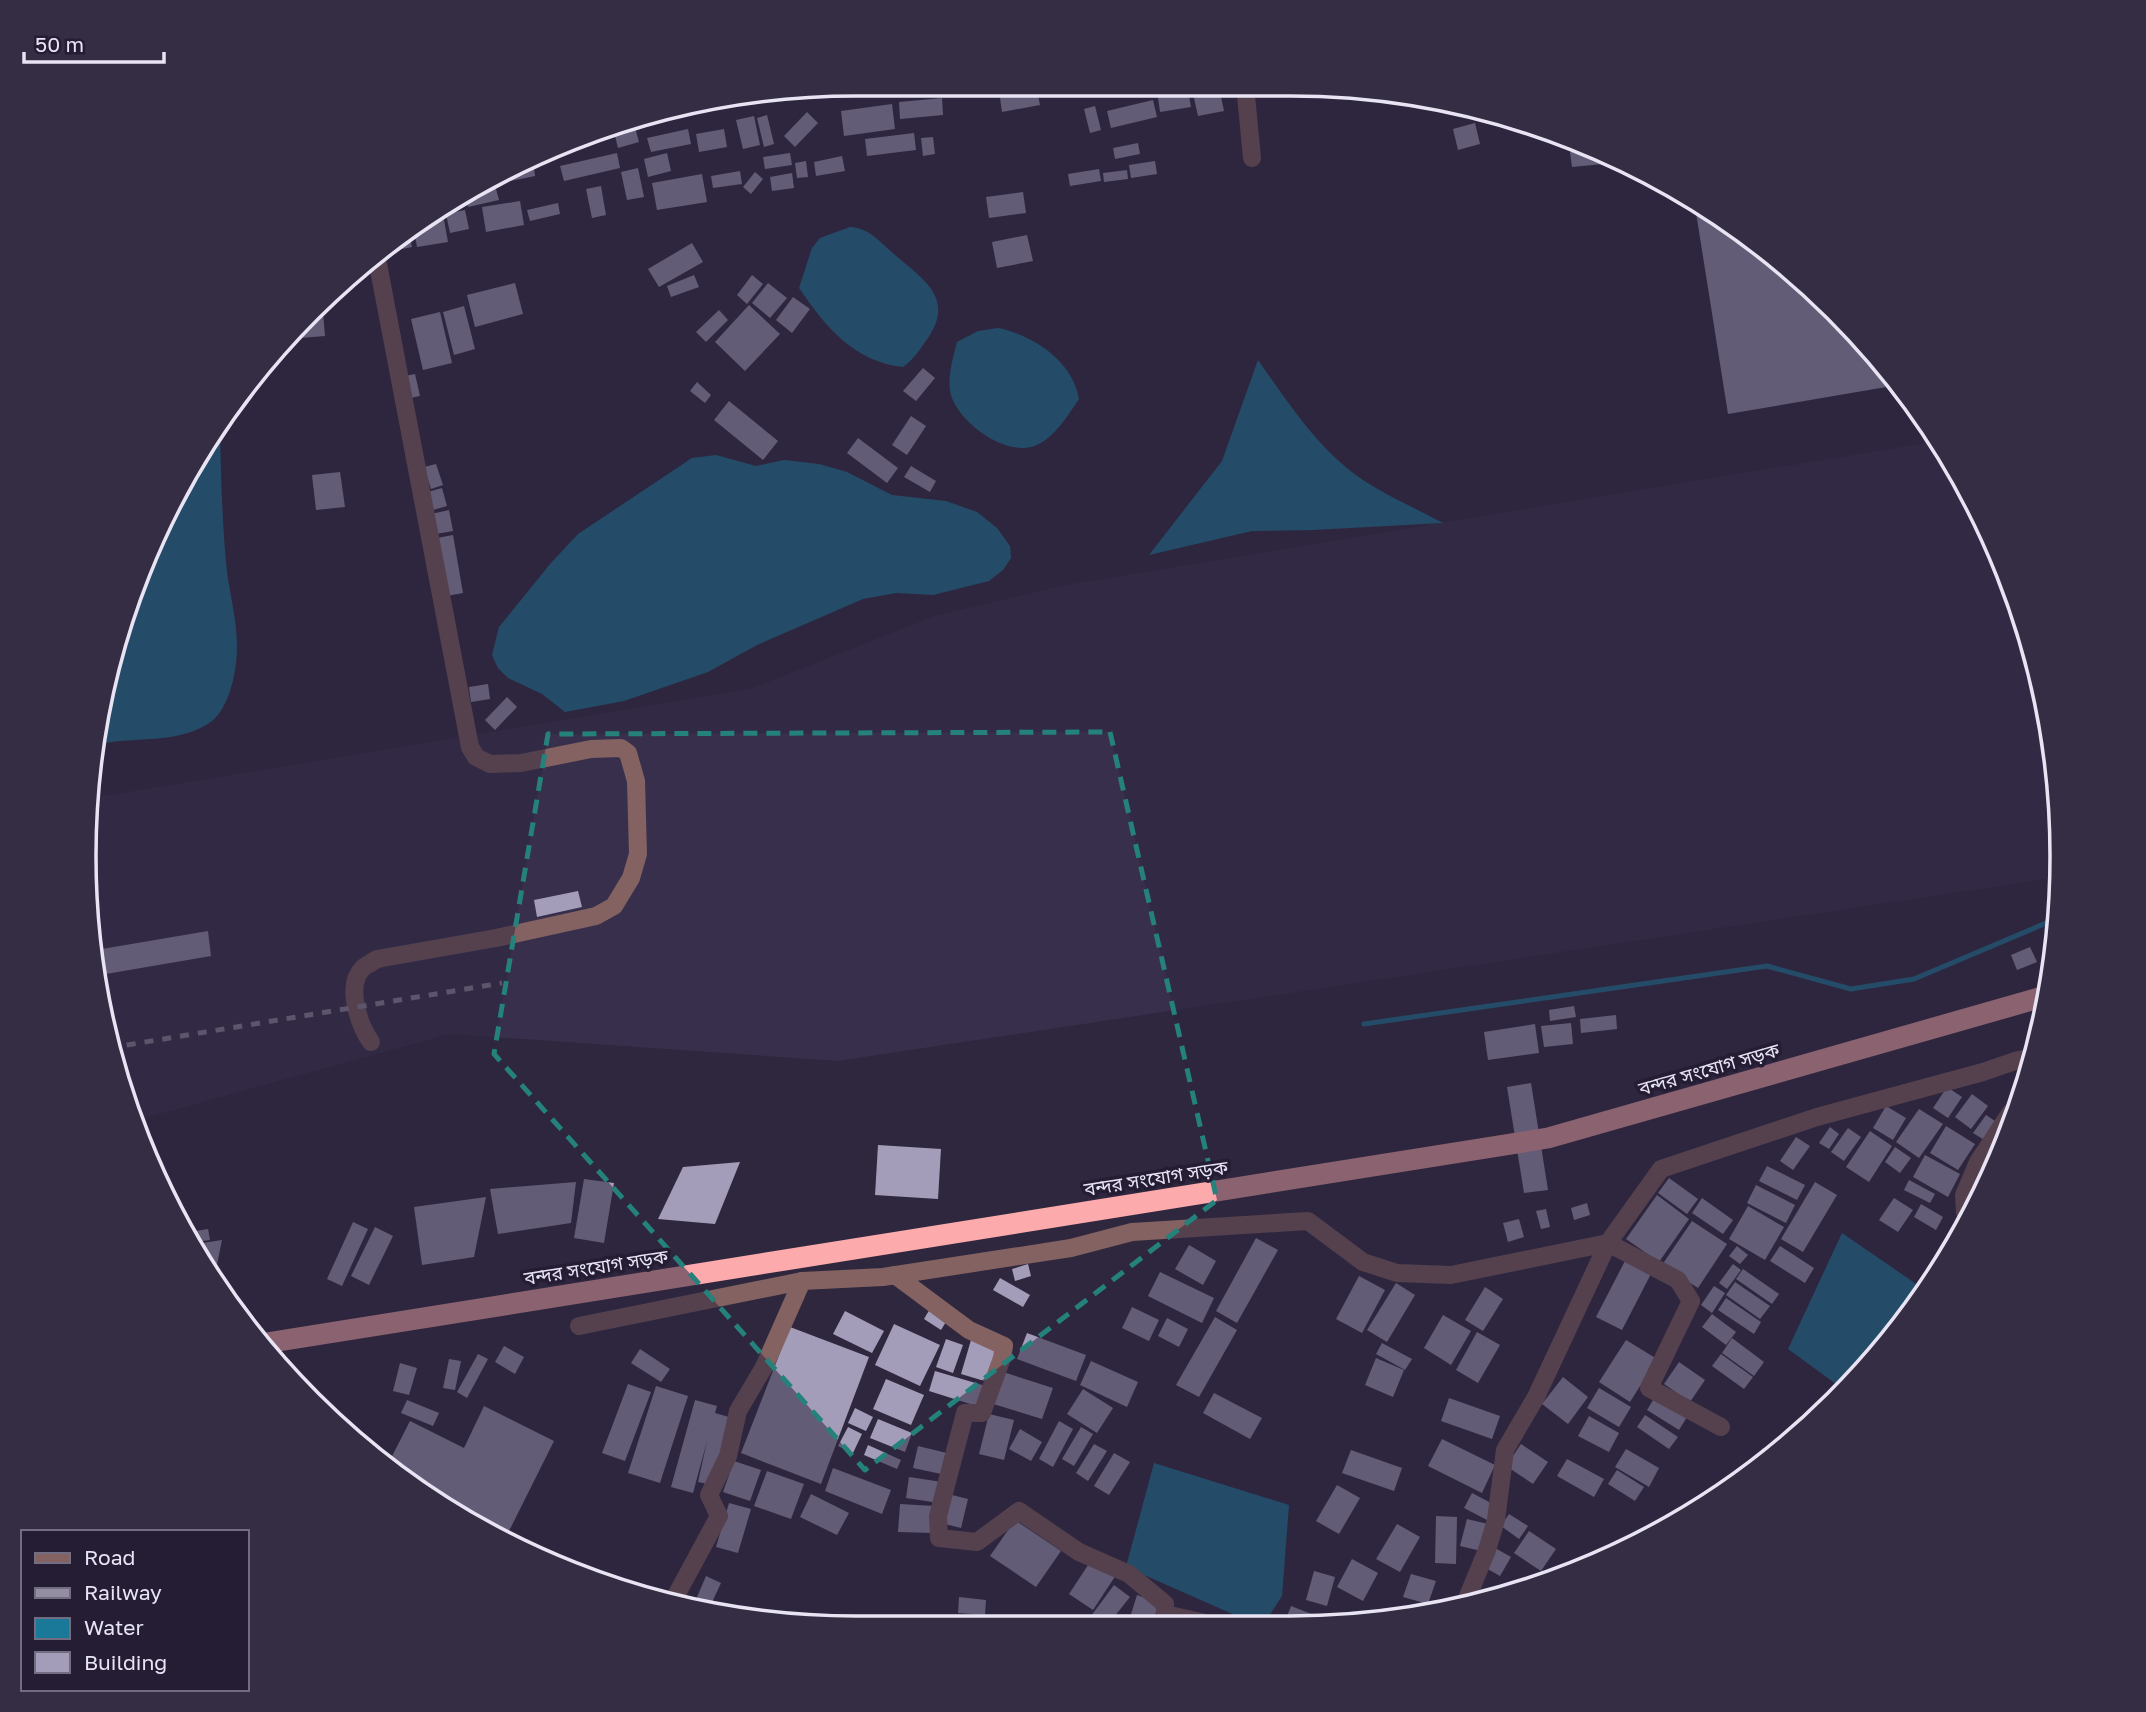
<svg xmlns="http://www.w3.org/2000/svg" width="2146" height="1712" font-family="'Golos Text','Noto Sans Bengali',sans-serif">
<style>
.built{fill:#382f4d}
.water{fill:#1a7999}
.lines{fill:none;stroke-linecap:round;stroke-linejoin:round}
.stream{stroke:#1a7999;stroke-width:5}
.building{fill:#a49dba}
.minor{stroke:#836261;stroke-width:18}
.highway{stroke:#fcaaab;stroke-width:21}
.rail{stroke:#948ea2;stroke-width:5;stroke-dasharray:9 9;stroke-linecap:butt}
.marked{fill:none;stroke:#25817b;stroke-width:5;stroke-dasharray:14 9;stroke-linejoin:round}
.labels{text-anchor:middle;stroke-width:7;stroke-linejoin:round;paint-order:stroke}
.street-label{font-size:19px;fill:#e8e4f4;stroke:#241d34}
.rim{fill:none;stroke:#e8e4f4;stroke-width:3.5}
</style>
<rect width="100%" height="100%" fill="#2e273e"/>
<path class="built" d="M1938,441L1959,470L2021,608L2055,756L2059,877L838,1061L449,1034L137,1120L110,1055L84,856L92,798L750,689L935,616L1066,585Z"/>
<g class="water">
<path d="M850,227C869,228 880,242 895,255C923,279 955,298 928,338C920,349 914,359 903,367C854,362 825,326 799,288L812,248L820,238Z"/>
<path d="M998,328C1033,335 1073,361 1079,399C1068,415 1056,435 1039,444C1009,461 955,421 950,391C948,374 953,358 957,342L978,331Z"/>
<path d="M1258,360C1290,405 1322,456 1371,485C1394,499 1419,510 1443,523L1313,530L1252,531L1149,555L1222,461Z"/>
<path d="M220,428C221,476 222,524 227,572C231,601 240,633 236,663C234,681 227,709 212,721C180,745 136,736 99,744L110,656L188,470Z"/>
<path d="M716,455L756,466L784,460L819,464L847,472L892,495L946,501L977,512L997,528L1010,546L1011,558L1003,570L989,581L933,595L896,593L863,599L757,645L708,672L624,701L565,712L542,694L508,678L498,668L492,655L499,627L550,564L578,534L692,458Z"/>
<path d="M1842,1233L1925,1290L1902,1326L1843,1389L1788,1349Z"/>
<path d="M1154,1463L1289,1505L1282,1596L1262,1627L1126,1567Z"/>
</g>
<g class="lines">
<path class="stream" d="M1364,1024L1767,966L1851,989L1914,979L2058,918"/>
</g>
<g class="building">
<path d="M998,84L1036,85L1040,105L1002,112Z"/>
<path d="M1187,85L1191,107L1160,112L1157,90Z"/>
<path d="M1220,92L1224,111L1198,116L1194,98Z"/>
<path d="M942,98L943,115L900,119L899,102Z"/>
<path d="M1153,100L1157,117L1111,128L1107,111Z"/>
<path d="M892,104L895,129L844,136L841,111Z"/>
<path d="M1095,106L1101,130L1090,133L1084,109Z"/>
<path d="M807,112L818,123L795,147L784,136Z"/>
<path d="M767,115L774,144L764,147L757,118Z"/>
<path d="M754,116L760,145L743,149L736,120Z"/>
<path d="M633,120L639,142L618,148L613,128Z"/>
<path d="M1475,123L1480,144L1458,150L1453,129Z"/>
<path d="M688,129L691,144L651,152L647,138Z"/>
<path d="M724,129L727,147L699,152L696,134Z"/>
<path d="M914,133L916,150L867,156L865,139Z"/>
<path d="M933,137L935,154L923,156L921,138Z"/>
<path d="M1138,143L1140,154L1115,159L1113,148Z"/>
<path d="M1591,149L1602,154L1603,164L1572,167L1570,152Z"/>
<path d="M617,153L620,168L564,181L560,166Z"/>
<path d="M667,153L671,171L648,177L644,159Z"/>
<path d="M790,153L792,165L765,169L763,157Z"/>
<path d="M842,156L845,171L816,176L814,162Z"/>
<path d="M533,161L535,176L500,183L498,176Z"/>
<path d="M806,161L808,177L797,178L795,163Z"/>
<path d="M1155,161L1157,174L1131,178L1129,165Z"/>
<path d="M638,168L644,197L627,200L621,172Z"/>
<path d="M1099,169L1101,181L1070,186L1068,174Z"/>
<path d="M1127,170L1128,179L1104,182L1103,173Z"/>
<path d="M740,171L742,184L713,188L711,176Z"/>
<path d="M755,172L763,179L751,194L743,187Z"/>
<path d="M792,173L794,188L772,191L770,177Z"/>
<path d="M702,174L707,202L657,210L652,183Z"/>
<path d="M493,178L499,200L468,207L464,192Z"/>
<path d="M601,186L606,215L592,218L586,189Z"/>
<path d="M1023,192L1026,213L989,218L986,197Z"/>
<path d="M1694,200L1799,275L1871,347L1898,385L1728,414Z"/>
<path d="M520,201L524,225L486,232L482,207Z"/>
<path d="M558,203L560,214L530,221L527,210Z"/>
<path d="M465,210L469,229L450,233L446,214Z"/>
<path d="M444,220L448,242L417,247L414,230L423,224Z"/>
<path d="M409,234L412,247L397,250L396,244Z"/>
<path d="M1027,235L1033,261L997,268L992,242Z"/>
<path d="M692,243L703,262L659,287L648,269Z"/>
<path d="M694,275L699,287L671,297L667,286Z"/>
<path d="M752,275L763,284L747,304L737,295Z"/>
<path d="M515,283L523,314L475,327L467,295Z"/>
<path d="M768,283L787,298L770,318L752,303Z"/>
<path d="M793,297L810,309L792,333L776,320Z"/>
<path d="M322,301L325,336L288,339L310,310Z"/>
<path d="M749,305L780,334L745,371L715,342Z"/>
<path d="M464,306L475,349L454,355L443,312Z"/>
<path d="M719,310L728,320L706,342L696,332Z"/>
<path d="M440,312L452,363L423,370L411,319Z"/>
<path d="M923,368L935,378L916,401L903,391Z"/>
<path d="M415,374L420,396L410,398L405,376Z"/>
<path d="M697,382L711,395L705,403L690,391Z"/>
<path d="M729,401L778,441L763,460L714,420Z"/>
<path d="M911,416L926,426L907,455L892,445Z"/>
<path d="M858,438L898,468L887,483L847,453Z"/>
<path d="M436,464L443,485L431,489L424,467Z"/>
<path d="M911,466L936,481L930,492L904,477Z"/>
<path d="M340,472L345,507L316,510L312,475Z"/>
<path d="M442,488L447,506L433,510L428,492Z"/>
<path d="M449,510L453,531L436,534L431,514Z"/>
<path d="M453,535L463,593L447,596L437,538Z"/>
<path d="M488,684L490,699L471,702L469,687Z"/>
<path d="M507,697L517,707L495,730L485,720Z"/>
<path d="M578,891L582,907L537,917L534,900Z"/>
<path d="M208,931L211,956L100,975L96,950Z"/>
<path d="M2030,947L2037,962L2017,970L2011,955Z"/>
<path d="M1574,1006L1576,1017L1550,1021L1549,1010Z"/>
<path d="M1616,1015L1617,1029L1581,1033L1580,1019Z"/>
<path d="M1571,1023L1573,1044L1544,1047L1541,1026Z"/>
<path d="M1535,1024L1539,1053L1488,1060L1484,1032Z"/>
<path d="M1531,1083L1548,1190L1524,1193L1507,1087Z"/>
<path d="M1947,1087L1962,1097L1948,1118L1933,1108Z"/>
<path d="M1972,1094L1988,1106L1971,1129L1955,1117Z"/>
<path d="M1886,1106L1906,1118L1893,1140L1873,1128Z"/>
<path d="M1919,1109L1943,1124L1919,1158L1896,1142Z"/>
<path d="M1986,1115L1998,1123L1986,1141L1973,1133Z"/>
<path d="M1946,1126L1975,1144L1958,1170L1930,1153Z"/>
<path d="M1830,1127L1839,1134L1829,1149L1819,1143Z"/>
<path d="M1848,1128L1861,1137L1844,1161L1831,1152Z"/>
<path d="M1870,1131L1892,1146L1869,1182L1846,1167Z"/>
<path d="M1796,1137L1810,1146L1793,1170L1780,1161Z"/>
<path d="M878,1145L941,1149L938,1199L875,1195Z"/>
<path d="M1895,1147L1911,1158L1900,1173L1885,1162Z"/>
<path d="M1925,1155L1960,1174L1948,1197L1913,1177Z"/>
<path d="M740,1162L715,1224L658,1219L683,1167Z"/>
<path d="M1767,1166L1805,1185L1797,1200L1759,1181Z"/>
<path d="M1669,1178L1698,1199L1687,1214L1658,1193Z"/>
<path d="M584,1179L614,1183L604,1243L574,1238Z"/>
<path d="M1909,1180L1935,1194L1930,1203L1904,1190Z"/>
<path d="M576,1182L571,1223L498,1234L490,1189Z"/>
<path d="M1815,1182L1837,1195L1803,1252L1781,1239Z"/>
<path d="M1756,1185L1795,1205L1786,1223L1747,1203Z"/>
<path d="M1657,1195L1689,1219L1659,1262L1626,1239Z"/>
<path d="M486,1197L474,1257L422,1265L414,1207Z"/>
<path d="M1702,1198L1733,1220L1723,1234L1692,1213Z"/>
<path d="M1894,1198L1913,1210L1898,1232L1879,1220Z"/>
<path d="M1587,1203L1590,1215L1574,1220L1571,1208Z"/>
<path d="M1921,1204L1943,1217L1936,1230L1914,1217Z"/>
<path d="M1748,1206L1784,1227L1765,1260L1729,1239Z"/>
<path d="M1546,1209L1550,1227L1541,1229L1536,1211Z"/>
<path d="M1519,1219L1524,1237L1508,1242L1503,1223Z"/>
<path d="M1692,1221L1727,1244L1698,1288L1662,1265Z"/>
<path d="M353,1222L368,1229L342,1286L327,1279Z"/>
<path d="M375,1227L393,1236L369,1285L351,1276Z"/>
<path d="M208,1229L210,1240L188,1243L183,1233Z"/>
<path d="M1256,1238L1278,1250L1237,1323L1216,1311Z"/>
<path d="M222,1240L214,1279L190,1245Z"/>
<path d="M1189,1245L1216,1261L1203,1285L1175,1269Z"/>
<path d="M1737,1246L1748,1255L1740,1264L1729,1256Z"/>
<path d="M1780,1246L1814,1268L1805,1283L1770,1261Z"/>
<path d="M1627,1257L1653,1270L1622,1330L1596,1317Z"/>
<path d="M1028,1264L1031,1276L1015,1281L1012,1269Z"/>
<path d="M1733,1264L1741,1270L1727,1289L1719,1283Z"/>
<path d="M1743,1269L1779,1294L1772,1304L1736,1279Z"/>
<path d="M1160,1272L1214,1298L1202,1323L1148,1296Z"/>
<path d="M1359,1276L1385,1290L1362,1333L1336,1319Z"/>
<path d="M1000,1278L1030,1295L1023,1307L993,1290Z"/>
<path d="M1735,1282L1770,1306L1760,1319L1726,1295Z"/>
<path d="M1396,1283L1415,1295L1387,1342L1367,1330Z"/>
<path d="M1714,1286L1725,1293L1712,1313L1701,1305Z"/>
<path d="M1485,1287L1503,1299L1483,1331L1465,1320Z"/>
<path d="M1726,1298L1761,1322L1754,1334L1718,1310Z"/>
<path d="M931,1307L949,1317L941,1330L924,1319Z"/>
<path d="M1132,1307L1159,1320L1149,1341L1122,1328Z"/>
<path d="M845,1311L884,1331L872,1353L833,1334Z"/>
<path d="M1712,1314L1736,1332L1726,1345L1702,1327Z"/>
<path d="M1443,1315L1471,1331L1451,1365L1424,1348Z"/>
<path d="M1215,1317L1237,1330L1199,1397L1176,1385Z"/>
<path d="M1167,1318L1188,1329L1179,1347L1158,1336Z"/>
<path d="M894,1324L940,1345L920,1386L875,1365Z"/>
<path d="M790,1327L869,1357L821,1484L741,1453Z"/>
<path d="M1477,1332L1500,1345L1478,1383L1456,1370Z"/>
<path d="M1027,1333L1086,1355L1076,1381L1017,1359Z"/>
<path d="M1732,1338L1764,1362L1754,1376L1722,1353Z"/>
<path d="M946,1339L963,1345L953,1373L936,1367Z"/>
<path d="M971,1340L1001,1348L991,1383L961,1374Z"/>
<path d="M1626,1340L1657,1359L1630,1402L1599,1382Z"/>
<path d="M1382,1343L1412,1359L1405,1370L1376,1354Z"/>
<path d="M504,1346L524,1357L515,1374L495,1362Z"/>
<path d="M640,1349L670,1369L661,1382L631,1363Z"/>
<path d="M478,1354L488,1359L467,1398L457,1392Z"/>
<path d="M1721,1354L1753,1377L1744,1389L1712,1366Z"/>
<path d="M1376,1358L1404,1370L1393,1397L1365,1385Z"/>
<path d="M449,1359L461,1361L455,1390L443,1388Z"/>
<path d="M1091,1361L1138,1382L1127,1407L1080,1385Z"/>
<path d="M1679,1362L1705,1380L1690,1402L1664,1384Z"/>
<path d="M400,1363L417,1368L409,1395L393,1391Z"/>
<path d="M935,1371L989,1387L983,1408L929,1391Z"/>
<path d="M1000,1371L1053,1388L1042,1419L990,1403Z"/>
<path d="M1563,1377L1588,1397L1568,1424L1542,1404Z"/>
<path d="M886,1379L924,1395L911,1425L873,1409Z"/>
<path d="M628,1384L651,1392L625,1461L602,1453Z"/>
<path d="M656,1386L688,1396L660,1483L628,1473Z"/>
<path d="M1599,1388L1631,1407L1619,1427L1587,1408Z"/>
<path d="M1083,1389L1113,1408L1097,1433L1067,1414Z"/>
<path d="M1214,1393L1262,1418L1250,1439L1203,1413Z"/>
<path d="M1655,1397L1687,1417L1679,1430L1647,1410Z"/>
<path d="M1449,1398L1500,1416L1492,1439L1441,1421Z"/>
<path d="M407,1400L439,1413L433,1426L401,1413Z"/>
<path d="M695,1400L717,1406L715,1413L729,1417L713,1485L698,1482L707,1441L693,1493L671,1487Z"/>
<path d="M484,1406L554,1441L509,1531L386,1468L410,1421L464,1448Z"/>
<path d="M855,1408L873,1417L866,1431L848,1423Z"/>
<path d="M989,1414L1014,1420L1004,1460L979,1454Z"/>
<path d="M1645,1415L1678,1437L1669,1449L1637,1427Z"/>
<path d="M1589,1416L1619,1433L1609,1452L1578,1436Z"/>
<path d="M878,1419L912,1433L905,1452L870,1438Z"/>
<path d="M1059,1421L1073,1429L1053,1467L1039,1459Z"/>
<path d="M848,1427L862,1434L853,1453L838,1446Z"/>
<path d="M1081,1427L1093,1434L1074,1466L1062,1459Z"/>
<path d="M1020,1429L1042,1442L1031,1461L1009,1449Z"/>
<path d="M1442,1439L1495,1465L1482,1493L1428,1466Z"/>
<path d="M1094,1444L1107,1451L1088,1481L1076,1473Z"/>
<path d="M1521,1444L1548,1462L1533,1484L1506,1466Z"/>
<path d="M868,1445L901,1460L897,1469L864,1455Z"/>
<path d="M918,1446L951,1454L946,1475L913,1468Z"/>
<path d="M1763,1448L1773,1455L1741,1478Z"/>
<path d="M1626,1449L1659,1468L1649,1487L1615,1467Z"/>
<path d="M1351,1450L1402,1468L1394,1491L1342,1473Z"/>
<path d="M1114,1453L1130,1462L1109,1495L1094,1486Z"/>
<path d="M1567,1459L1604,1479L1594,1497L1557,1476Z"/>
<path d="M734,1461L761,1470L750,1501L723,1492Z"/>
<path d="M833,1468L891,1490L882,1514L825,1491Z"/>
<path d="M1617,1470L1644,1487L1635,1501L1608,1484Z"/>
<path d="M767,1471L804,1484L791,1519L754,1506Z"/>
<path d="M909,1477L942,1482L939,1503L906,1498Z"/>
<path d="M1337,1485L1360,1498L1339,1534L1316,1521Z"/>
<path d="M1472,1493L1495,1505L1487,1520L1464,1508Z"/>
<path d="M811,1494L849,1513L837,1535L800,1517Z"/>
<path d="M948,1494L968,1499L961,1528L941,1523Z"/>
<path d="M729,1503L751,1509L738,1553L716,1547Z"/>
<path d="M900,1504L934,1506L933,1533L898,1532Z"/>
<path d="M1509,1514L1528,1526L1519,1539L1501,1526Z"/>
<path d="M1436,1516L1457,1517L1456,1564L1435,1563Z"/>
<path d="M1467,1519L1488,1524L1481,1551L1460,1546Z"/>
<path d="M1015,1520L1061,1551L1036,1587L990,1556Z"/>
<path d="M1397,1524L1420,1537L1400,1572L1376,1559Z"/>
<path d="M1529,1531L1556,1549L1541,1571L1514,1553Z"/>
<path d="M1495,1548L1511,1557L1500,1576L1484,1567Z"/>
<path d="M1094,1556L1118,1572L1093,1610L1069,1594Z"/>
<path d="M1352,1559L1378,1573L1363,1601L1337,1587Z"/>
<path d="M1314,1571L1335,1577L1327,1606L1306,1600Z"/>
<path d="M1411,1574L1436,1581L1428,1604L1403,1597Z"/>
<path d="M706,1576L721,1583L707,1613L692,1609Z"/>
<path d="M1114,1585L1130,1597L1106,1627L1091,1616Z"/>
<path d="M1137,1595L1159,1603L1151,1627H1127Z"/>
<path d="M959,1597L986,1600L985,1615L958,1613Z"/>
<path d="M1291,1606L1324,1619L1321,1626L1283,1627Z"/>
<path d="M1328,1617L1359,1623L1326,1626Z"/>
<path d="M909,1620L923,1624L921,1628H907Z"/>
</g>
<g class="lines">
<g class="minor">
<path d="M1245,85L1252,158"/>
<path d="M371,1042C359,1025 345,985 363,968C366,965 373,962 377,959L496,938L596,916L614,906L631,878L638,854L636,781L628,753L621,748L591,749L521,763L490,764L476,757L470,747L377,259"/>
<path d="M1971,1216L1965,1212L1964,1195L1978,1162L2011,1112"/>
<path d="M895,1275L969,1330L1004,1346L1002,1358L982,1413H965L938,1516L939,1538L977,1542L1019,1511L1079,1552L1129,1574L1165,1604V1614L1223,1627"/>
<path d="M579,1326L802,1281L883,1277L1071,1248L1132,1232L1308,1221L1363,1262L1397,1273L1451,1275L1608,1243L1678,1280L1691,1301L1649,1388L1721,1427"/>
<path d="M1466,1601L1487,1550L1496,1520L1505,1450L1536,1397L1608,1243L1661,1169L1817,1117L1983,1072L2018,1060L2035,1057"/>
<path d="M672,1603L719,1516L709,1495L728,1456L738,1411L764,1367L802,1281"/>
</g>
<path class="highway" d="M260,1344L1548,1138L2046,996"/>
<path class="rail" d="M109,1048L502,983"/>
</g>
<path d="M0 0H2146V1712H0ZM1110,732L1217,1200L865,1470L494,1054L548,734Z" fill="#2e273e" fill-opacity=".55" fill-rule="evenodd"/>
<path class="marked" d="M1110,732L1217,1200L865,1470L494,1054L548,734Z"/>
<g class="labels">
<g class="street-label">
<text transform="translate(1709 1069) rotate(-16)" y="7">বন্দর সংযোগ সড়ক</text>
<text transform="translate(1156 1178) rotate(-9)" y="7">বন্দর সংযোগ সড়ক</text>
<text transform="translate(596 1267) rotate(-9)" y="7">বন্দর সংযোগ সড়ক</text>
</g>
</g>
<path d="M0 0H2146V1712H0ZM856 96H1290A760 760 0 0 1 2050 856V856A760 760 0 0 1 1290 1616H856A760 760 0 0 1 96 856V856A760 760 0 0 1 856 96Z" fill="#342d43" fill-rule="evenodd"/>
<path class="rim" d="M856 96H1290A760 760 0 0 1 2050 856V856A760 760 0 0 1 1290 1616H856A760 760 0 0 1 96 856V856A760 760 0 0 1 856 96Z"/>
<rect x="21" y="1530" width="228" height="161" fill="#241d34" stroke="#726d81" stroke-width="2"/>
<rect x="35" y="1553" width="35" height="10" fill="#836261" stroke="#726d81" stroke-width="2"/>
<text x="84" y="1565" font-size="21" fill="#e8e4f4">Road</text>
<rect x="35" y="1588" width="35" height="10" fill="#948ea2" stroke="#726d81" stroke-width="2"/>
<text x="84" y="1600" font-size="21" fill="#e8e4f4">Railway</text>
<rect x="35" y="1618" width="35" height="21" fill="#1a7999" stroke="#726d81" stroke-width="2"/>
<text x="84" y="1635" font-size="21" fill="#e8e4f4">Water</text>
<rect x="35" y="1652" width="35" height="21" fill="#a49dba" stroke="#726d81" stroke-width="2"/>
<text x="84" y="1670" font-size="21" fill="#e8e4f4">Building</text>
<path d="M24 52v10h140v-10" fill="none" stroke="#e8e4f4" stroke-width="3.5"/>
<text x="35" y="52" font-size="21" fill="#e8e4f4" stroke="#241d34" stroke-width="5" paint-order="stroke">50 m</text>
</svg>
